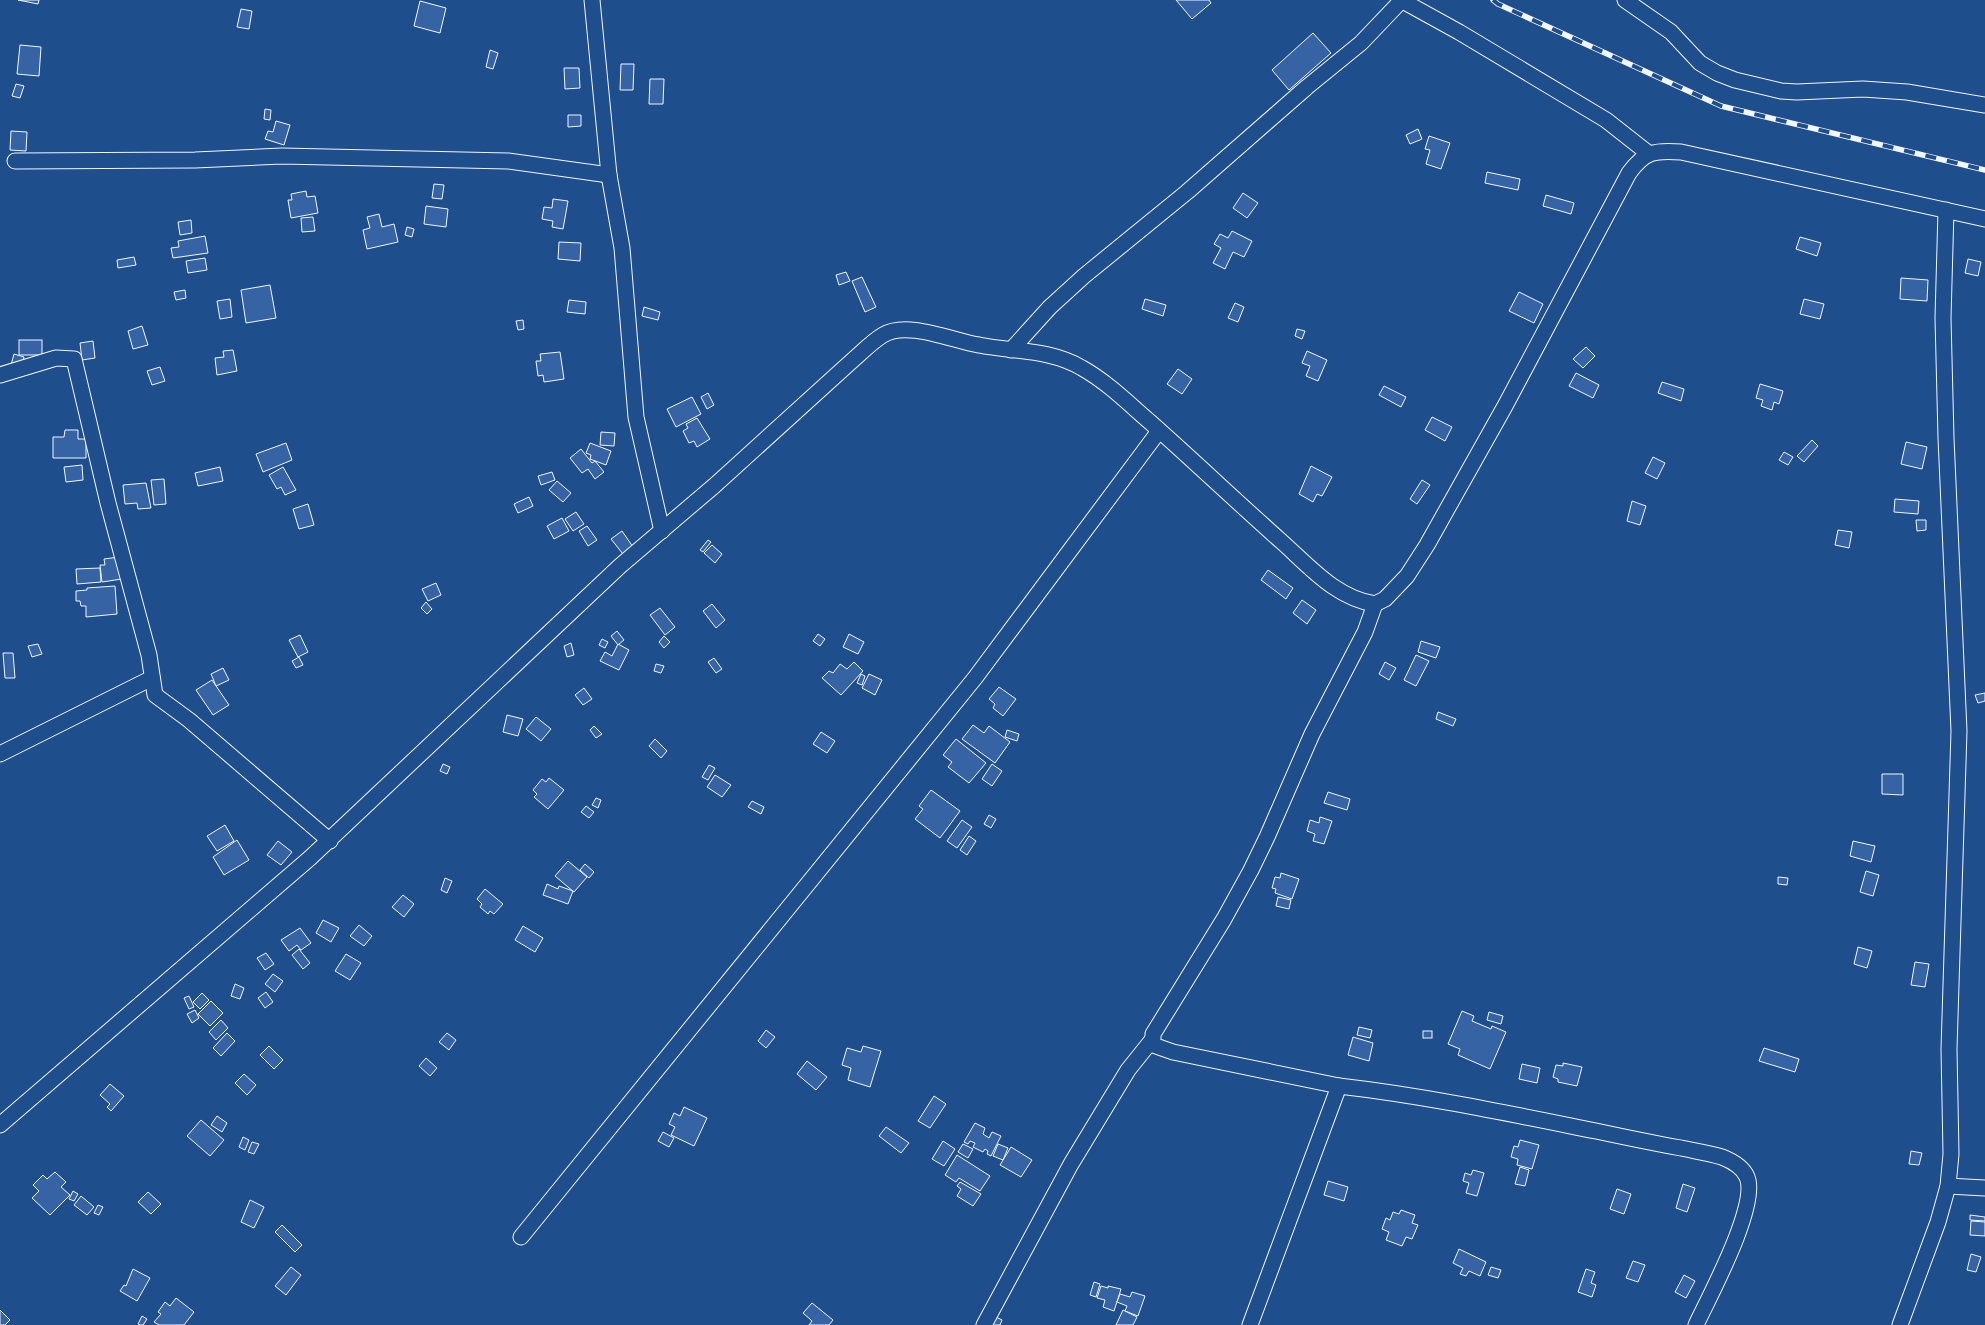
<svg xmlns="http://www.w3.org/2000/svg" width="1985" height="1325" font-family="'Playfair Display',serif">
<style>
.building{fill:#3563a3;stroke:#f2f6ff}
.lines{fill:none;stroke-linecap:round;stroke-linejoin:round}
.street-casing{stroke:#f2f6ff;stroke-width:17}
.street{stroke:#1f4e8c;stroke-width:15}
.rail-casing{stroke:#f2f6ff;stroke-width:5.5}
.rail{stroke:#1f4e8c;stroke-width:4;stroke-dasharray:11;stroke-linecap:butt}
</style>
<rect width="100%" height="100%" fill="#1f4e8c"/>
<g class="building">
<path d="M18,0H39L38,4Z"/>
<path d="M1176,0H1209L1211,3L1192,19Z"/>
<path d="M420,1L446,8L440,33L414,26Z"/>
<path d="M241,9L252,11L249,29L237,27Z"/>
<path d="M1313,33L1331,53L1289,90L1272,70Z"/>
<path d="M20,45L41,47L39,76L17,74Z"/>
<path d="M490,50L498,53L493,69L486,67Z"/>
<path d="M621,64H634L633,90H620Z"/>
<path d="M564,68H579L580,88L565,89Z"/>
<path d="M650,79H664L663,104H649Z"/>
<path d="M16,84L24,86L20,98L12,96Z"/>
<path d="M265,109L271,110L270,120L264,119Z"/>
<path d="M568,115H581V126L568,127Z"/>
<path d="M276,121L290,125L284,145L265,139L268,131L273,132Z"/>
<path d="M1418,129L1422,139L1410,144L1406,135Z"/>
<path d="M11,131L27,132L26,151L10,150Z"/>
<path d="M1429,136L1450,143L1441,169L1426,164L1430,150L1425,149Z"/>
<path d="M1487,172L1520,179L1518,190L1485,183Z"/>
<path d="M434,184L444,185L442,199L432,198Z"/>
<path d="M306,191L307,197L315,196L318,213L291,218L288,200H292L291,194Z"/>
<path d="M1243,193L1258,203L1247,218L1233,208Z"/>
<path d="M1546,195L1574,203L1571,214L1543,206Z"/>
<path d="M553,199L568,201L563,229L552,227L553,221L542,219L544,207L552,208Z"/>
<path d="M426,206L448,209L446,227L424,224Z"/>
<path d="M379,214L382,227L394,224L398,242L367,249L363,230L370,228L367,217Z"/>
<path d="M313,217L315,231L302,232L301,218Z"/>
<path d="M191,220L192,233L180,235L178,222Z"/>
<path d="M407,227L414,229L412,237L405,235Z"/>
<path d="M1232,231L1252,241L1244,257L1233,252L1225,269L1213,263L1221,248L1214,244L1220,234L1228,238Z"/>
<path d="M205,236L208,253L173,258L171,248L179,247L178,241Z"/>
<path d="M1800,237L1821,243L1817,256L1796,249Z"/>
<path d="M559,242L581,243L580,261L558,259Z"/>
<path d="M134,257L136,265L118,268L117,260Z"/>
<path d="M205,258L207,270L188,273L186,261Z"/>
<path d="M1968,259L1981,262L1978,276L1965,273Z"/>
<path d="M846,272L850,281L839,285L836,275Z"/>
<path d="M862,277L876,307L865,312L852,281Z"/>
<path d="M1901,278L1928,280L1927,301L1900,299Z"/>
<path d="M270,285L276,318L246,323L241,290Z"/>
<path d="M185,290L186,298L176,300L174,292Z"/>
<path d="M1519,292L1543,304L1534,323L1509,311Z"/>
<path d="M230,299L232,317L220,319L217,301Z"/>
<path d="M1145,299L1166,305L1163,316L1142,309Z"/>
<path d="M1804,299L1824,304L1820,319L1800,314Z"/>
<path d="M569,300L586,302L585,314L567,312Z"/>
<path d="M1235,303L1244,307L1238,322L1228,318Z"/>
<path d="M644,307L660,312L658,320L642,316Z"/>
<path d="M523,320L524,329L518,330L516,321Z"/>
<path d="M142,326L148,345L133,349L128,331Z"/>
<path d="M1297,329L1305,331L1302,339L1295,336Z"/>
<rect x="19" y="340" width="23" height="15"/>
<path d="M93,341L95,358L82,360L80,343Z"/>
<path d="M1586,347L1595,356L1583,368L1573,359Z"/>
<path d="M233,350L237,371L217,375L215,358L224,357L223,351Z"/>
<path d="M1307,351L1327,360L1318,381L1306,376L1310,366L1302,363Z"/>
<path d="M560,352L564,379L544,382L543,375L538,376L536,361H541L540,354Z"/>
<path d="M14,354L24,357L22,367L11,365Z"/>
<path d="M160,367L165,381L152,385L147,371Z"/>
<path d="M1178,369L1192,379L1182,394L1167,384Z"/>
<path d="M1576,373L1599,385L1593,398L1569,386Z"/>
<path d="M1662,382L1684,389L1681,401L1658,393Z"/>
<path d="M1760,384L1783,391L1779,404L1774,402L1772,410L1761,406L1763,400L1756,398Z"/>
<path d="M1384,386L1406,397L1401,407L1379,395Z"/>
<path d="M708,393L714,405L707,409L701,397Z"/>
<path d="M692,397L701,414L676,427L667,409Z"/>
<path d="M1432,417L1452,427L1445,441L1425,430Z"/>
<path d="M697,418L710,439L697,447L694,441L689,443L683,431L688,428L686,424Z"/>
<path d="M65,430H78V439H86V458H53V437H64Z"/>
<path d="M601,432L615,433L614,446L600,445Z"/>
<path d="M1812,440L1818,446L1804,462L1797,456Z"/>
<path d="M1906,442L1927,447L1922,469L1901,464Z"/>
<path d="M286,443L292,460L263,472L256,454Z"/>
<path d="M590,443L611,451L606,465L590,459L591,455L586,453Z"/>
<path d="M581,449L592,463L595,461L604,472L595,479L588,469L582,473L570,458Z"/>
<path d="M1784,452L1793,457L1788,465L1779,460Z"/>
<path d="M1653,457L1665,463L1657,479L1645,473Z"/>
<path d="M82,465L83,480L66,482L64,467Z"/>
<path d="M1311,466L1332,477L1322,496L1317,494L1313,502L1299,494Z"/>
<path d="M220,467L223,481L198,486L195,473Z"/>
<path d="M283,467L296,490L285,495L281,487L277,489L269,475Z"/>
<path d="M552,472L555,480L541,485L538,476Z"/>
<path d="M164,479L166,504L154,505L151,480Z"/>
<path d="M1422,480L1430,485L1417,504L1410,499Z"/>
<path d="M557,481L571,493L563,502L549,490Z"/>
<path d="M146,483L151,508L138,509L137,503L125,504L123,485Z"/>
<path d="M529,497L533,506L518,513L514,504Z"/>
<path d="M1895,499L1919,501L1918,514L1894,512Z"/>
<path d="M1632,501L1646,506L1640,525L1627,521Z"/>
<path d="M308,504L314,525L299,529L293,509Z"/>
<path d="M576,512L584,524L573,531L565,519Z"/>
<path d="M562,518L569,531L554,539L547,526Z"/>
<path d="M1916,520H1926V530L1917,531Z"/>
<path d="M587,526L597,540L588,546L579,531Z"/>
<path d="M1838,530L1852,532L1849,548L1835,545Z"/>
<path d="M622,531L633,547L623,554L611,539Z"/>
<path d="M708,540L711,542L703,552L700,550Z"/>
<path d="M712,545L722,554L715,563L704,553Z"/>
<path d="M119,557L122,579L102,582L100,565H105L104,559Z"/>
<path d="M100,568L101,582L77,584L76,569Z"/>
<path d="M1268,570L1293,588L1286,599L1261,580Z"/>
<path d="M436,583L441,595L428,601L422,589Z"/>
<path d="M115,586L117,614L86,617V606H81L80,601H76V591L87,590V588Z"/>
<path d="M1302,600L1316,610L1307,624L1293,613Z"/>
<path d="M426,602L432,609L427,614L421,608Z"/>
<path d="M712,604L725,620L716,628L703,611Z"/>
<path d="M660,608L675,627L665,635L650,615Z"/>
<path d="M617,631L624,640L618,645L611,636Z"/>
<path d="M818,634L825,639L820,646L813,641Z"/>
<path d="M849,634L864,642L858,654L843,647Z"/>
<path d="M300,635L308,652L298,657L289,640Z"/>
<path d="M664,636L670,642L664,648L659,642Z"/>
<path d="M602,639L608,642L605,648L599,645Z"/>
<path d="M1421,641L1440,647L1436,658L1418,652Z"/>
<path d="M571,643L574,655L567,657L564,646Z"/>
<path d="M38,644L42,654L32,657L28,646Z"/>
<path d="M618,644L629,650L619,670L600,661L605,652L612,656Z"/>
<path d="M3,653H13L15,678H5Z"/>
<path d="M1416,655L1429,661L1416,686L1404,680Z"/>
<path d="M299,657L303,665L296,668L292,661Z"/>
<path d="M714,658L722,669L716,673L708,662Z"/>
<path d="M854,662L863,671L841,695L822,678L829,671L833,673L840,664L847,669Z"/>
<path d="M1385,662L1396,668L1389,680L1379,674Z"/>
<path d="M656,664L664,666L661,673L654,671Z"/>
<path d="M223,668L229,680L216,686L211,674Z"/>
<path d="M861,674L865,676L862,685L857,683Z"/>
<path d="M869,674L882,680L875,695L862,688Z"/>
<path d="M212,680L229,705L213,715L196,690Z"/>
<path d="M999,687L1016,699L1003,716L993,708L995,704L989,699Z"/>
<path d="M584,688L592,699L583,705L575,695Z"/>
<path d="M1985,693V701L1978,703L1975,695Z"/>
<path d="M1438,712L1456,719L1453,726L1436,719Z"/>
<path d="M507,715L523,719L518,736L503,732Z"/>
<path d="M536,717L551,729L541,741L526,729Z"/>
<path d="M973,725L984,733L989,726L1010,742L995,763L962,739Z"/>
<path d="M594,726L602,734L596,738L590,730Z"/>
<path d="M1007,730L1019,734L1017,741L1005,737Z"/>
<path d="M821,732L835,741L827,753L813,744Z"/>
<path d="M655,739L667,751L661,758L649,746Z"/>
<path d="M956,739L986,763L969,783L948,767L952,762L943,755Z"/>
<path d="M443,764L450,767L447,774L440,771Z"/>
<path d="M992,764L1002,771L992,786L982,779Z"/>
<path d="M709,765L715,768L708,780L702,777Z"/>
<path d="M1882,774H1903V795L1882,794Z"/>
<path d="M715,775L731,785L722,797L707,787Z"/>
<path d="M549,778L564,790L548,809L534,797L537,794L533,790L542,779L546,782Z"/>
<path d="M931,790L960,811L940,838L915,819L923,809L919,806Z"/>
<path d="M1328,792L1350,799L1347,810L1324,803Z"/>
<path d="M596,798L601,800L598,808L592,805Z"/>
<path d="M752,801L764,807L761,814L748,807Z"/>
<path d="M586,806L594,812L589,818L581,812Z"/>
<path d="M989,815L996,819L991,828L984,824Z"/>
<path d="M1320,817L1332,821L1324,844L1313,841L1315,834L1307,831L1310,820L1319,823Z"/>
<path d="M962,820L972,827L957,848L947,841Z"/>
<path d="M225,825L234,841L217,851L207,836Z"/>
<path d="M969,836L976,841L967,855L960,850Z"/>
<path d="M237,840L249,860L224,875L213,857Z"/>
<path d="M278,841L292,852L281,865L267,855Z"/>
<path d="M1853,841L1875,846L1871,862L1850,856Z"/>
<path d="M568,861L587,877L574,892L555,876Z"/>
<path d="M585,864L594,872L589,878L580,870Z"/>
<path d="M1866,871L1879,875L1873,896L1860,892Z"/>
<path d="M1281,873L1299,879L1292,899L1275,893L1276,889L1272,888L1275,877L1280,878Z"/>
<path d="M1778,877L1788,878L1787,885L1778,884Z"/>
<path d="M445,878L452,881L447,893L441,890Z"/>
<path d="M547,884L558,889L559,886L573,891L568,904L543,895Z"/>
<path d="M485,889L503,904L494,914L490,911L488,914L480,907L482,904L477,899Z"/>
<path d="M403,895L414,904L404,917L392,907Z"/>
<path d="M1278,897L1291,900L1289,909L1276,906Z"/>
<path d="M323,920L339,928L331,942L316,933Z"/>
<path d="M359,925L372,936L364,946L350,936Z"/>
<path d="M523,926L543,938L535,952L515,940Z"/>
<path d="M300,928L311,943L301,950L297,945L289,951L281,940Z"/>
<path d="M1858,947L1872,951L1867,968L1854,964Z"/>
<path d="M299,949L310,963L303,969L292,955Z"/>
<path d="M266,953L274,964L265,970L257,958Z"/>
<path d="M346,954L361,963L350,980L335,971Z"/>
<path d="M1915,962L1929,964L1925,987L1911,985Z"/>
<path d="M273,974L283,981L275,992L265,984Z"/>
<path d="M235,984L244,988L240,999L231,996Z"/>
<path d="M266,992L273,1002L265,1008L258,998Z"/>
<path d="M202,993L209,1000L200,1009L193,1002Z"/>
<path d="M189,996L194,1007L189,1009L184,998Z"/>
<path d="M211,1001L223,1013L210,1026L198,1014Z"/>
<path d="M195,1010L199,1018L192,1023L187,1014Z"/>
<path d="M1462,1011L1474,1016L1472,1021L1491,1029L1492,1026L1506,1032L1490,1069L1458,1055L1460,1049L1448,1044Z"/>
<path d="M1489,1012L1503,1016L1501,1024L1487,1020Z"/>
<path d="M221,1020L228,1028L216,1040L209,1032Z"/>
<path d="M1359,1027L1372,1030L1370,1038L1357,1035Z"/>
<path d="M766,1030L775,1037L766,1048L758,1041Z"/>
<rect x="1423" y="1031" width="9" height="7"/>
<path d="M227,1033L235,1041L221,1056L213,1048Z"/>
<path d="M447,1033L456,1040L449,1050L439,1042Z"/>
<path d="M1353,1037L1373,1043L1369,1061L1348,1055Z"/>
<path d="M269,1046L283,1060L274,1069L260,1055Z"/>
<path d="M863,1046L881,1051L870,1087L848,1080L851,1068L842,1065L847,1048L861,1052Z"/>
<path d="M1764,1048L1799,1059L1795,1072L1759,1061Z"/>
<path d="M426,1058L437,1068L430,1076L419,1066Z"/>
<path d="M807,1061L827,1077L816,1090L797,1074Z"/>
<path d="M1563,1063L1582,1067L1577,1086L1558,1082V1079L1553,1077L1556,1065L1563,1066Z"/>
<path d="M1522,1064L1540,1068L1537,1083L1519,1079Z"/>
<path d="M244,1074L256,1085L247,1095L235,1083Z"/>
<path d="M110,1084L124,1096L111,1111L107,1107L110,1104L100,1095Z"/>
<path d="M934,1096L946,1104L930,1128L918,1121Z"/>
<path d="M684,1107L707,1118L694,1146L671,1135L675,1127L669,1124L674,1113L680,1116Z"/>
<path d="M217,1116L227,1123L222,1132L211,1125Z"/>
<path d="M201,1120L224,1140L210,1156L187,1136Z"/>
<path d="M975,1123L985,1128L983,1134L989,1138L992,1132L1001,1136L991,1156L987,1154L988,1151L985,1149L983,1152L973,1147L975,1143L970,1141L968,1144L964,1142Z"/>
<path d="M886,1127L909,1143L901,1153L879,1136Z"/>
<path d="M663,1132L674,1138L669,1147L658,1141Z"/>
<path d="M243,1137L249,1140L245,1150L239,1147Z"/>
<path d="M1520,1140L1539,1145L1532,1169L1517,1165L1518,1159L1511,1157L1514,1146L1518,1147Z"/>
<path d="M943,1141L955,1149L944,1166L932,1159Z"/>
<path d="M252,1142L259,1144L254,1154L248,1152Z"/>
<path d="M963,1144L973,1149L968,1158L958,1152Z"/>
<path d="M998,1144L1008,1148L1003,1160L993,1156Z"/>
<path d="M1011,1147L1032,1160L1021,1177L1000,1165Z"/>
<path d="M1911,1151L1922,1153L1919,1165L1909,1164Z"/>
<path d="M957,1155L990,1176L980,1191L959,1178L956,1182L945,1175Z"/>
<path d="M1520,1167L1529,1170L1525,1186L1515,1184Z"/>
<path d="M1473,1170L1484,1173L1477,1196L1466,1193L1469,1183L1463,1181L1465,1173L1471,1175Z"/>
<path d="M55,1172L66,1182L61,1187L70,1195L50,1215L32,1198L39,1191L33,1185L43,1175L47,1179Z"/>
<path d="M1328,1181L1348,1187L1344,1201L1324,1195Z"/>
<path d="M960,1182L981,1194L973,1206L957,1196L961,1189L957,1186Z"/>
<path d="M1683,1184L1695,1188L1687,1212L1676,1208Z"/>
<path d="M1617,1189L1631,1194L1624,1214L1610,1209Z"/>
<path d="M73,1191L78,1194L74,1201L69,1199Z"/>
<path d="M148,1192L161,1204L151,1214L138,1202Z"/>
<path d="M81,1196L94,1207L87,1215L74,1205Z"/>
<path d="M250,1200L264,1207L254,1228L241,1222Z"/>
<path d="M98,1205L103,1207L99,1215L94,1213Z"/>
<path d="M1401,1210L1415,1215L1412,1223L1418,1225L1412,1239L1406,1237L1402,1246L1386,1240L1389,1232L1382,1229L1386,1218L1390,1220L1393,1212L1399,1214Z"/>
<path d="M1970,1215L1985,1217V1221L1970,1220Z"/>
<path d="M1971,1221L1985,1222V1236L1970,1235Z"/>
<path d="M282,1225L302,1245L295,1252L275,1232Z"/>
<path d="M1459,1249L1486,1262L1480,1276L1469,1271L1466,1276L1460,1274L1463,1268L1453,1263Z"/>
<path d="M1971,1254L1981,1257L1976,1272L1967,1270Z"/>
<path d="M1633,1261L1645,1265L1638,1282L1626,1278Z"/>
<path d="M291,1267L301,1275L286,1295L275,1286Z"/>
<path d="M1491,1267L1501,1270L1498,1278L1488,1275Z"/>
<path d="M133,1269L150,1278L137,1301L120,1291L124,1285L126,1286Z"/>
<path d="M1586,1269L1595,1272L1591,1283L1596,1285L1592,1297L1578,1292Z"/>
<path d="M1684,1275L1695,1281L1686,1298L1675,1292Z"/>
<path d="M1094,1282L1100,1284L1096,1297L1090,1295Z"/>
<path d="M1101,1286L1108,1288V1286L1121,1289L1114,1311L1103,1307L1105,1300L1097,1298Z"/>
<path d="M1132,1292L1145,1296L1138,1316L1125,1311L1127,1306L1117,1302L1120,1294L1130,1297Z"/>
<path d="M176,1298L194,1312L184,1325H159L154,1322L161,1314L158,1312L165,1302L170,1306Z"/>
<path d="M812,1303L833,1320L829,1325H809L812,1321L803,1313Z"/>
<path d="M0,1310L10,1320L5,1325H0Z"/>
<path d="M1123,1310L1137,1317L1133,1325H1116Z"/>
<path d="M142,1316L147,1319L143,1325H140L138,1324Z"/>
<path d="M994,1316L1002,1320L1000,1325H990Z"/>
</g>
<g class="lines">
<g class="street-casing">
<g id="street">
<path d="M592,0L609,175L622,248L636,417L662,531"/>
<path d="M1401,0L1459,32L1606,120L1648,153"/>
<path d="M1625,0L1671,32L1700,63L1717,73L1735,80L1781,91L1797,92L1863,89L1907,92L1985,105"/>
<path d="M15,161L195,160L282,156L508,161L609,175"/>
<path d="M1011,350L1050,307L1084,276L1187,192L1307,87L1361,43L1402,0"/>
<path d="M0,375L56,358L74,359L108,503L149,655L155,695L189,720L330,841"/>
<path d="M0,754L152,678"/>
<path d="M1339,1086L1173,1052L1153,1045V1034L1158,1026L1224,919L1251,870L1267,837L1312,734L1365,632L1375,604"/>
<path d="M0,1125L310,858L620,566L714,486L854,359C863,351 873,341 883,335C907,320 953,341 979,345C1014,352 1050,349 1082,368C1107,382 1128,403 1150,422C1194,461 1237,502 1282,542C1310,567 1336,598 1375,604L1385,599L1407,576L1427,545L1505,406L1629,173C1645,151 1655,150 1681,152L1985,219"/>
<path d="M1948,1186L1985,1188"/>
<path d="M521,1237L975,678L1159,431"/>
<path d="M984,1325L1071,1164L1128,1070L1152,1040"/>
<path d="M1250,1325L1339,1086C1426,1096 1511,1114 1596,1131C1624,1137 1653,1143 1681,1148C1695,1151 1708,1153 1722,1157C1732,1161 1743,1167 1747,1177C1759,1205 1709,1297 1696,1325"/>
<path d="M1900,1325L1938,1222L1948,1186L1951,1154L1949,1049L1959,731L1946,438L1943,318L1946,210"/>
</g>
</g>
<use href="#street" class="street"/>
<g class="rail-casing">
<path id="rail" d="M1493,0L1498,4L1721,106L1985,170"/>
</g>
<use href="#rail" class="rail"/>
</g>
</svg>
